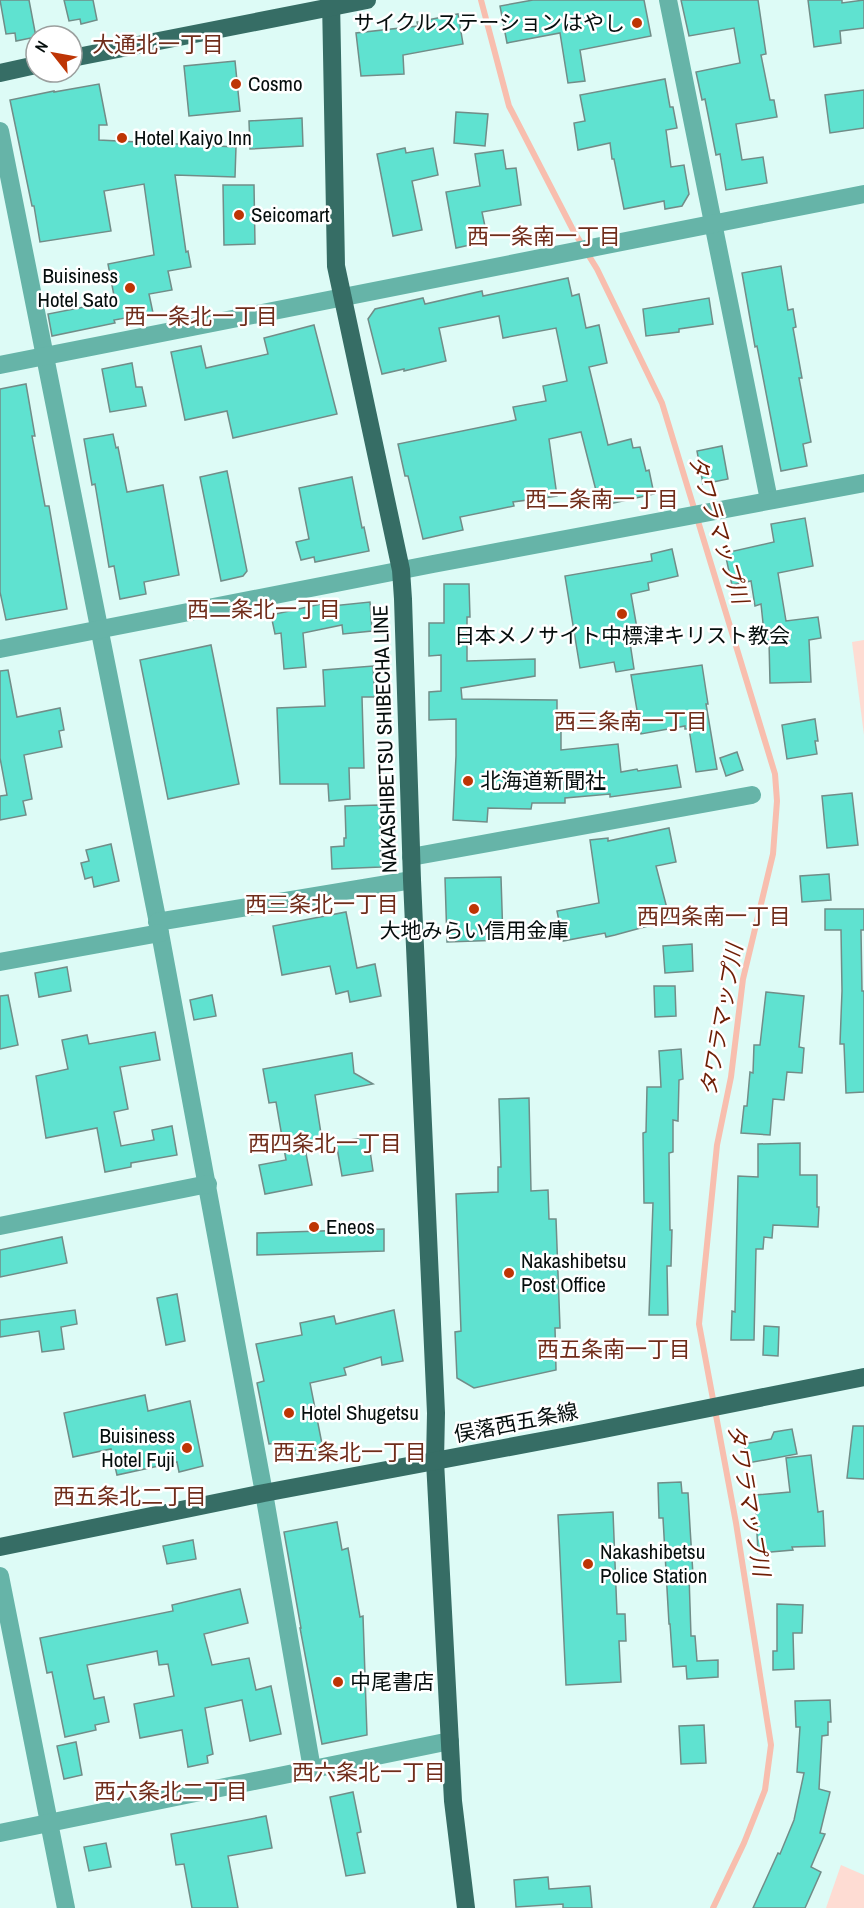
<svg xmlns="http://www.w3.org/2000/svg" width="864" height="1908" font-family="'Archivo Narrow','Noto Sans JP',sans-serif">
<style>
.green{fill:#fedcd3}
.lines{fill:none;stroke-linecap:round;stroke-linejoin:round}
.stream{stroke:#f8beae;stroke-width:6}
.building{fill:#5fe2d0;stroke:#718d88;stroke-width:1.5}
.minor{stroke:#66b4a8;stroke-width:18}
.major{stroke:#366d65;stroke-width:18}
.poi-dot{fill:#be3505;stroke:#fff;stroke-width:2}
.labels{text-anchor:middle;stroke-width:5;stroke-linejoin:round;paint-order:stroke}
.poi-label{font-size:21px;fill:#050e0d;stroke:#fff;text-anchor:start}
.street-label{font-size:21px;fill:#050e0d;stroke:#fff}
.neighbourhood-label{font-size:22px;fill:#702d1b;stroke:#fff}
.water-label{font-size:22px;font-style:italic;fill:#6e1e05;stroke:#fff}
</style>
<rect width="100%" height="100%" fill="#ddfbf6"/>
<g class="green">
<path d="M864,640V735L852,642Z"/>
<path d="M841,1865L864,1875V1908H826Z"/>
</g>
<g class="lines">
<path class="stream" d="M481,0L509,106L573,230L597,269L662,403L775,774L777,801L773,854L743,979L731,1077L717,1145L699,1324L736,1523L771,1745L765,1790L744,1843L713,1908"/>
</g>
<g class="building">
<path d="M0,0H29L36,37L16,41L15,33L6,34Z"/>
<path d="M64,0H93L97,20L81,24L80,19L69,21Z"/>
<path d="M533,0H644L651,36L580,50L585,81L568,83L560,33L507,43L500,6Z"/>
<path d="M681,0H758L766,54L761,55L770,100H774L777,117L736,124L742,160L763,157L767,183L726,190L720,154L716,155L705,99L702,100L696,72L740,63L734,28L689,36Z"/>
<path d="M808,0H842V3L864,0V28L840,31L841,43L814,47Z"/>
<path d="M458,14L463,44L403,55L404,74L361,76L356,33L418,26L417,22Z"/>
<path d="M235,61L240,111L189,116L184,66Z"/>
<path d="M665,79L670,107H673L677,128L666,130L671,167L684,165L689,194L682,206L665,209L664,201L624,209L614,159H612L610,143L578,150L574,123L585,121L580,95Z"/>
<path d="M99,84L107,125H99V140L236,147L235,177L175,175L186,252L188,251L191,267L168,271L172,290L149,294L153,313L114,320L115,323L52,336L48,314L115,301L108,264L154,255L144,184L104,191L111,231L40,242L34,206H32L10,100L54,91V92Z"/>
<path d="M864,90V128L830,133L825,95Z"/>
<path d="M456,112L488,114L485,146L454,143Z"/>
<path d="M302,118L303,146L250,149L249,121Z"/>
<path d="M405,148L406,153L433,148L438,175L412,181L422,230L393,236L377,154Z"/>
<path d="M503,150L506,169L516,168L521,205L482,212L488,241L456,248L446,192L480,186L475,154Z"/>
<path d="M223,185H254L255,244L224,245Z"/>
<path d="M781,266L788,310L793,309L796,327L793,328L802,378H799L811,442L803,444L807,466L781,471L757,346L755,347L742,273Z"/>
<path d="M568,278L572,296L579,294L586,328L599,325L607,363L589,367L608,445L631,439L633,448L640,447L646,471L649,470L654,494L600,506L581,432L549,439L557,496L513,502L514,506L460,517L463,530L423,539L408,476H405L398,444L516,420L513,407L546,401L543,386L567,381L556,328L503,338L499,316L439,328L446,361L404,371V369L382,374L368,319L375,309L423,298L425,304L482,291L483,296Z"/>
<path d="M709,298L713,324L679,329V332L646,336L643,309Z"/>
<path d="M314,325L337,414L233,438L227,411L185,420L171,352L201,346L206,368L268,354L264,338Z"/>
<path d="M132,363L136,387H142L146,406L110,412L102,369Z"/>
<path d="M26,384L35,436H32L45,506H49L67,609L6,620L0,592V389Z"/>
<path d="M113,434L116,448L118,447L127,492L163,485L179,575L144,582L146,594L120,599L114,566L109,567L95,484L92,485L84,439Z"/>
<path d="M722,446L728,479L703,484L697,451Z"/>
<path d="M227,471L247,571L243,576L221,581L200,477Z"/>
<path d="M352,477L362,528L364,527L369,551L315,562L314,557L301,560L296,542L309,539L299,488Z"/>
<path d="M805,518L813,566L778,573L786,621L818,617L821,638L809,640L811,682L770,683L769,641L765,642L761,604L755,606L751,581L732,585L725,553L774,542L771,524Z"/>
<path d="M672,549L678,576L648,583L649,590L631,594L638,634L629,636L634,669L616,672L614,662L580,668L565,576L652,561L651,554Z"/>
<path d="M444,584H469L470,617H467V661L535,659V676L461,688L462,699L557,700V711H561V750L618,744L621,772L637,769L638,771L677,765L681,787L610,797V794L565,798V803H532L531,809L488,808L487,822L453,820L456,756V719L429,720V692L441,691V655L429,656V623H444Z"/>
<path d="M370,602L372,631L343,634L342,625L303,633L306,667L284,669L281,633L275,634L271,615L321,604L322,607Z"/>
<path d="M211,645L239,784L168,799L140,660Z"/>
<path d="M702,665L708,704H706L717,769L696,772L689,729H685V726L641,734L631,675Z"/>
<path d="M373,666L375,697H362L364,768H349L350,799L329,801L328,784H280L277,708L325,706L323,670Z"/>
<path d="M8,670L17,717L60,708L64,730L59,731L62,747L24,755L32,799L23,801L26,815L0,820V796L7,795L0,758V671Z"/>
<path d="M815,719L818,741H815L817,754L787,759L782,725Z"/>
<path d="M737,752L743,770L726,776L720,758Z"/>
<path d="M852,793L858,845L827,848L822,796Z"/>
<path d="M380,805L381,867L332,869L331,847L344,846V838H346L345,806Z"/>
<path d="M669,828L676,862L656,866L670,920L615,935L606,937L605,933L563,941L557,911L599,903L590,840L608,838V841Z"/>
<path d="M111,844L119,881L94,887L92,877L85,879L81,863L89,861L86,850Z"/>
<path d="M829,874L831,900L802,902L800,876Z"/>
<path d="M501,877L503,940L447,942L445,878Z"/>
<path d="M825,909H864V930H861L862,991H864V1092L846,1093L844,1044H840L842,991L841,930H825Z"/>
<path d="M346,912L357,968L375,964L381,996L350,1002L348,991L336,994L330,966L282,975L273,926Z"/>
<path d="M692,944L693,971L665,973L663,946Z"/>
<path d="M67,967L71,991L39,997L35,973Z"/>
<path d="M654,986H675L676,1016L655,1017Z"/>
<path d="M766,992L804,996L799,1047L804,1048L802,1073L787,1072L784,1100L773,1099L770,1135L741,1133L744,1106H747L750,1072L753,1073L754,1045H760Z"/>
<path d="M8,995L18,1045L0,1049V996Z"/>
<path d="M212,995L216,1016L194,1020L190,1000Z"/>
<path d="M155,1032L160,1060L120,1067L128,1109L114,1112L121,1146L154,1140L152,1130L172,1126L177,1155L131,1163V1167L105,1172L97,1128L46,1138L36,1076L68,1069L62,1040L87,1035L89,1044Z"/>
<path d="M681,1049L683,1079L679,1080L678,1121L673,1120V1152L669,1153L670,1230H672L671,1266H667L668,1315H649L653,1203H644L643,1133L646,1132L647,1087H661L659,1051Z"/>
<path d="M352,1053L354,1073L373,1084L315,1095L322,1140L304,1143L312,1185L265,1194L259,1165L286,1160L276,1102L269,1103L263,1069Z"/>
<path d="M529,1098L531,1191L548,1190L549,1219H556L560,1328H555L556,1370L474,1388L457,1378L455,1332L461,1331L456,1194L498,1192V1167H501L499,1099Z"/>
<path d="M368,1137L373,1171L342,1176L336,1142Z"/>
<path d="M800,1143V1175H817V1207H819L818,1227L773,1225L772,1238L764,1237L763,1249H756L754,1340H731L732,1311L735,1312L738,1176L758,1177V1144Z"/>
<path d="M384,1229V1251L257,1255V1233Z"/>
<path d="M62,1237L67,1263L0,1277V1250Z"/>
<path d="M177,1294L185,1341L166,1345L157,1298Z"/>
<path d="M75,1310L77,1324L61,1327L64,1349L42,1352L39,1331L0,1337V1320Z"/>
<path d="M394,1310L403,1361L382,1365L381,1357L344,1368L346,1375L310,1383L323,1449L281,1457L278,1443L269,1444L257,1383L264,1381L256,1344L302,1335L300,1323L334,1316L336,1324Z"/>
<path d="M764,1326L779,1327L778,1356L763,1355Z"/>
<path d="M145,1395L148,1411L190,1401L203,1466L179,1472L177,1462L117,1475L111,1449L73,1457L64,1413Z"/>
<path d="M853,1426H864V1479L847,1478Z"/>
<path d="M792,1429L797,1454L748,1463L744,1444L771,1439L774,1432Z"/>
<path d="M811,1455L818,1512L823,1511L825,1546L792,1547L793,1550L758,1553L755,1495L790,1492L786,1458Z"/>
<path d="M681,1482L682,1493H688L690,1527L693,1575H689L691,1636H695L697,1661L718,1660V1677L687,1679L686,1666L673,1667L670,1624H669L663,1518H659L658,1483Z"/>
<path d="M613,1512L617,1614H625L626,1641H619L621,1682L566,1685L558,1515Z"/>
<path d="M337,1522L342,1550L348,1548L360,1617L363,1616L367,1735L322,1744L300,1628H301L284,1532Z"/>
<path d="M193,1540L196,1559L167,1564L163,1546Z"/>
<path d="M240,1589L248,1623L204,1634L212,1665L249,1658L256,1690L271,1686L281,1734L250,1741L242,1700L205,1708L213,1754L207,1756L208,1763L188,1767L182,1730L140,1738L134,1704L174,1696L168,1664L159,1665L157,1651L87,1665L94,1699L104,1697L109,1722L95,1725L96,1730L65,1737L52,1672L47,1673L40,1638L173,1611L172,1605Z"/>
<path d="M777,1604L803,1605L802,1633H793L794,1669L773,1670V1651H777Z"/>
<path d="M830,1700L831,1722H828V1735L822,1736L819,1789L830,1792L820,1833L825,1834L811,1867L821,1872L805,1908H753L778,1853L780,1854L794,1820L804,1773L797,1772L800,1727H796L795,1701Z"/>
<path d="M704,1725L706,1763L681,1764L679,1726Z"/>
<path d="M76,1742L82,1775L64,1779L57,1746Z"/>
<path d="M353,1792L361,1832L357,1833L365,1873L346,1876L330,1797Z"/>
<path d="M266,1816L272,1848L228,1856L238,1908H192L184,1864L176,1865L171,1834Z"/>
<path d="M106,1843L111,1867L89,1871L84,1847Z"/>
<path d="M548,1877L549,1889L590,1886L592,1908H563V1904L516,1907L514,1880Z"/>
</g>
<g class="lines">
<g class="minor">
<path d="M668,0L769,500"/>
<path d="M0,131L160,933L264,1493L312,1769"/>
<path d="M0,365L864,194"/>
<path d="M0,649L433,564L864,483"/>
<path d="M411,857L752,795"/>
<path d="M157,922L412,880"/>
<path d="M0,962L160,933"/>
<path d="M0,1226L208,1184"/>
<path d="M0,1576L66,1908"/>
<path d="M0,1833L450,1741"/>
</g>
<g class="major">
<path d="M331,0L336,266L401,570L403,599L412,880L436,1413L435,1461L453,1801L466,1908"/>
<path d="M72,58L367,0"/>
<path d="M0,73L36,65"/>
<path d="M0,1547L264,1493L584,1433L864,1377"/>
</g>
</g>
<g class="poi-dot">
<circle cx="637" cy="23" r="6"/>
<circle cx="236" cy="84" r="6"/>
<circle cx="122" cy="138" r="6"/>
<circle cx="239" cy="215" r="6"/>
<circle cx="130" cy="288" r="6"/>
<circle cx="622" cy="614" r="6"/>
<circle cx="468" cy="781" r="6"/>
<circle cx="474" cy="909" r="6"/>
<circle cx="314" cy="1227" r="6"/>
<circle cx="509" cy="1273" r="6"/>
<circle cx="289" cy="1413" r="6"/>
<circle cx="187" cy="1448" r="6"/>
<circle cx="588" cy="1564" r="6"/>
<circle cx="338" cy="1682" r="6"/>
</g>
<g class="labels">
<g class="poi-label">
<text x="625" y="30" text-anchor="end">サイクルステーションはやし</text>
<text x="248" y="91">Cosmo</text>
<text x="134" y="145">Hotel Kaiyo Inn</text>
<text x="251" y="222">Seicomart</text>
<text x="118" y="283" text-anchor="end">Buisiness<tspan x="118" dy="24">Hotel Sato</tspan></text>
<text x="622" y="643" text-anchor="middle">日本メノサイト中標津キリスト教会</text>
<text x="480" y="788">北海道新聞社</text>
<text x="474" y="938" text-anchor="middle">大地みらい信用金庫</text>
<text x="326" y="1234">Eneos</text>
<text x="521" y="1268">Nakashibetsu<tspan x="521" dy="24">Post Office</tspan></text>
<text x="301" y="1420">Hotel Shugetsu</text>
<text x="175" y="1443" text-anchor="end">Buisiness<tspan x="175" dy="24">Hotel Fuji</tspan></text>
<text x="600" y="1559">Nakashibetsu<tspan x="600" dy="24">Police Station</tspan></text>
<text x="350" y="1689">中尾書店</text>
</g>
<g class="street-label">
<text transform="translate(385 739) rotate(-92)" y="7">NAKASHIBETSU SHIBECHA LINE</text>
<text transform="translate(516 1423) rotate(-11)" y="7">俣落西五条線</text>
</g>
<g class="neighbourhood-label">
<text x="158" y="52">大通北一丁目</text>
<text x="544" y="244">西一条南一丁目</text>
<text x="201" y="324">西一条北一丁目</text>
<text x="602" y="507">西二条南一丁目</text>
<text x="264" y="617">西二条北一丁目</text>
<text x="631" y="729">西三条南一丁目</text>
<text x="322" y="912">西三条北一丁目</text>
<text x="714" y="924">西四条南一丁目</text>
<text x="325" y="1151">西四条北一丁目</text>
<text x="614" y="1357">西五条南一丁目</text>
<text x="350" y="1460">西五条北一丁目</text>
<text x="130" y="1504">西五条北二丁目</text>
<text x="369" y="1780">西六条北一丁目</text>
<text x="171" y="1799">西六条北二丁目</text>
</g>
<g class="water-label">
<text transform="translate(719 529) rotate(73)" y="8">タワラマップ川</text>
<text transform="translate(721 1020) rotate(-80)" y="8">タワラマップ川</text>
<text transform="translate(749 1500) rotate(80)" y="8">タワラマップ川</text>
</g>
</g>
<g transform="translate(54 54) rotate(301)"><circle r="28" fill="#ffffff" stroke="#9b9f9e" stroke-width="1.5"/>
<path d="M0-4.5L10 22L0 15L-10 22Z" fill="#be3505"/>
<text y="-9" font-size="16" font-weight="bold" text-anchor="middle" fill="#050e0d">N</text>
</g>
</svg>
